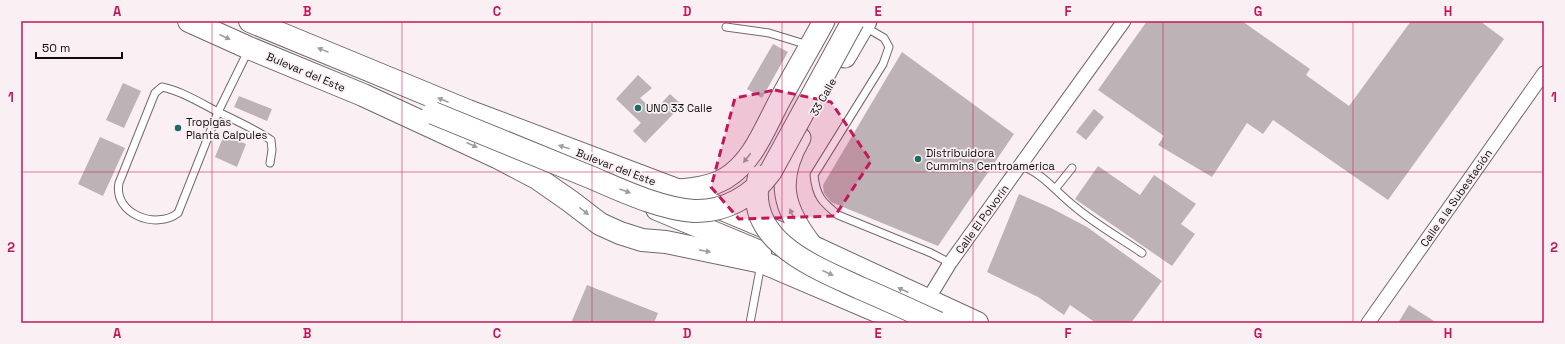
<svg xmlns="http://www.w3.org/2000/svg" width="1565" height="344" font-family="'Space Grotesk',sans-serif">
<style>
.building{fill:#bdb3b6}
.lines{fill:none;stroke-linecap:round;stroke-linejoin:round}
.lane-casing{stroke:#72696d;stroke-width:9}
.street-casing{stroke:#72696d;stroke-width:15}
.primary-casing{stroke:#72696d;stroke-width:23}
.highway-casing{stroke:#72696d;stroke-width:24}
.lane{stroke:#fff;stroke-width:7}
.street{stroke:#fff;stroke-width:13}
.primary{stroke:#fff;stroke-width:21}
.highway{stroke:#fff;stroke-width:22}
.highway-bridge-casing{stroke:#72696d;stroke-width:24;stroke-linecap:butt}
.highway-bridge{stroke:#fff;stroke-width:22}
.oneway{fill:#9f9e9e}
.marked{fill:#c2185b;fill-opacity:0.2;stroke:#c2185b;stroke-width:3;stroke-dasharray:8 5;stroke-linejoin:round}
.grid{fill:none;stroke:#c2185b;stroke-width:1;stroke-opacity:0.55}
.poi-dot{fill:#1e6a66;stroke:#faf0f4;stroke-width:1.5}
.labels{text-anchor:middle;stroke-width:3.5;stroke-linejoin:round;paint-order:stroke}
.street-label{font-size:11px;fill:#0f0c0d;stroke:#faf0f4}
.poi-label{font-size:11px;fill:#0f0c0d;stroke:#faf0f4;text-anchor:start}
.neatline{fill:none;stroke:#c2185b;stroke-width:1.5}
.grid-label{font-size:13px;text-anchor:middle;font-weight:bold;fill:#c2185b}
</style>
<rect width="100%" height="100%" fill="#faf0f4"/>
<g class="building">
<path d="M1147,21H1242L1310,69L1306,75L1349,106L1411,21H1480L1504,39L1388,200L1273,120L1263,134L1247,123L1212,177L1158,145L1164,136L1098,90Z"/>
<path d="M773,44L788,52L762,98L747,89Z"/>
<path d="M902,52L1014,134L938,246L831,202L824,193L823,185Z"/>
<path d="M638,75L652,88L640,98L654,111L670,94L682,105L645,143L633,131L641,123L616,99Z"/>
<path d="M123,83L141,91L124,128L106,120Z"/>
<path d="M239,96L272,109L267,121L234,107Z"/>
<path d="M1094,109L1104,117L1086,140L1076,132Z"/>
<path d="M224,135L246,144L237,167L215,157Z"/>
<path d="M100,137L125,148L103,196L78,184Z"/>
<path d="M1098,166L1140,195L1154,175L1196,204L1181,224L1195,234L1172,266L1075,199Z"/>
<path d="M1019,194L1051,208L1087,227L1162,281L1131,323H1096L1070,305L1064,315L1038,297L987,272Z"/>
<path d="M587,285L658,313L654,323H571Z"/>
<path d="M1409,305L1437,323H1398Z"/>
</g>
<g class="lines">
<g class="lane-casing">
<g id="lane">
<path d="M726,27L769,33L808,45"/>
<path d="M865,27L884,38L889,47L883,64L814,175C816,196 822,202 838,215L931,253L950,263"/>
<path d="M248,51L218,112L178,213C156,230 113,214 119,183L155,93L162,87C181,91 199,102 216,111C235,120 253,128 271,140L272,150L270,163"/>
<path d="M1021,166C1043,173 1056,192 1074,206C1095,224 1120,238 1142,253"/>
<path d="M1056,188L1072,168"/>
<path d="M750,323L761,264"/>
</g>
</g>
<g class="street-casing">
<g id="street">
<path d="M927,301L950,263L1124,21"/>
<path d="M1368,323L1544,73"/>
</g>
</g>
<g class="primary-casing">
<g id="primary">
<path d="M845,57L866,21"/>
<path d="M800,138C775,181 783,209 813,247"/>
<path d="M677,190C694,189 711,187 726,178C754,161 766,125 781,98C795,72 810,47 824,21"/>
</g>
</g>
<g class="highway-casing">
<g id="highway">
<path d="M189,21L249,48L363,95L497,157L537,178L570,201L600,224L620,233L642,240L666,242L762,262L905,323"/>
<path d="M250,21L468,111L677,190L813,247L977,323"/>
<path d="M657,209L760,252"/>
</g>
</g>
<use href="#lane" class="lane"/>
<use href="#street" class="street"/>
<use href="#primary" class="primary"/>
<use href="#highway" class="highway"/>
<g class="highway-bridge-casing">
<g id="highway-bridge">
<path d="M433,113C486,135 538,156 590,177C621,190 660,209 694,211C725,212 753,196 771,171L853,21"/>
<path d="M759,177C743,241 815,267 860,288C886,299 912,311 938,323"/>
</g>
</g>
<use href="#highway-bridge" class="highway-bridge"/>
</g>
<defs><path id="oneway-solid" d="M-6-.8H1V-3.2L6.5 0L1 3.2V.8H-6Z"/></defs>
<g class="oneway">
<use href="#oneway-solid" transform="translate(225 37) rotate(24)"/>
<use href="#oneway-solid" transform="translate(323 50) rotate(-158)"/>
<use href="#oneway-solid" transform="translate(443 100) rotate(-157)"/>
<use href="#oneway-solid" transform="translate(472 145) rotate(25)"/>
<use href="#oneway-solid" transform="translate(564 147) rotate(-162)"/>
<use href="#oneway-solid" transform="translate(747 158) rotate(128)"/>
<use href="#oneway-solid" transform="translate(625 191) rotate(20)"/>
<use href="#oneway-solid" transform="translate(584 211) rotate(38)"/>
<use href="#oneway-solid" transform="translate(792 214) rotate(-114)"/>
<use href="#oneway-solid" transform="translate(705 251) rotate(11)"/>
<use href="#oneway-solid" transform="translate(828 273) rotate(24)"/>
<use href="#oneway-solid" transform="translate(903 290) rotate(-155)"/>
</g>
<path class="marked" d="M775,90L831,102L871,161L835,216L739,219L711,187L735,98Z"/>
<path class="grid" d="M212,21V323M402,21V323M592,21V323M782,21V323M973,21V323M1163,21V323M1353,21V323M21,172H1544"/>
<g class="poi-dot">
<circle cx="638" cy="108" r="4"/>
<circle cx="178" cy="128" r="4"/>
<circle cx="918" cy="159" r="4"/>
</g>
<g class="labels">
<g class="street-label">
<text transform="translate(306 72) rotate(23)" y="4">Bulevar del Este</text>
<text transform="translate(823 97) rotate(-61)" y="4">33 Calle</text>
<text transform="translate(616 167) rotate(21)" y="4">Bulevar del Este</text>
<text transform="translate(1456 198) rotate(-55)" y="4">Calle a la Subestación</text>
<text transform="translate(982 219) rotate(-54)" y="4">Calle El Polvorín</text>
</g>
<g class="poi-label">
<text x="646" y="112">UNO 33 Calle</text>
<text x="186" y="126">Tropigas<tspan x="186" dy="13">Planta Calpules</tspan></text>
<text x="926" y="157">Distribuidora<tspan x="926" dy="13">Cummins Centroamerica</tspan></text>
</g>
</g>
<rect width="1565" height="344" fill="none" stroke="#faf0f4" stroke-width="44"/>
<path d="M36 52v6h86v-6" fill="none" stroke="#0f0c0d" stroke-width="2"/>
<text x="42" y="52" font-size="12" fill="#0f0c0d" stroke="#faf0f4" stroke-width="3" paint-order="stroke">50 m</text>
<rect x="22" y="22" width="1521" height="300" class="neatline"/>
<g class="grid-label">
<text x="117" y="16">A</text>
<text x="307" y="16">B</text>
<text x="497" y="16">C</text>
<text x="687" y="16">D</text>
<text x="878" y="16">E</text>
<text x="1068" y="16">F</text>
<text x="1258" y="16">G</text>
<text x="1448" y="16">H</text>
<text x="11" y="102">1</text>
<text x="1554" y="102">1</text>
<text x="11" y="252">2</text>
<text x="1554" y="252">2</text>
<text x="117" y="338">A</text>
<text x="307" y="338">B</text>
<text x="497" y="338">C</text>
<text x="687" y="338">D</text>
<text x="878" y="338">E</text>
<text x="1068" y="338">F</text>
<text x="1258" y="338">G</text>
<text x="1448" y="338">H</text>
</g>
</svg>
